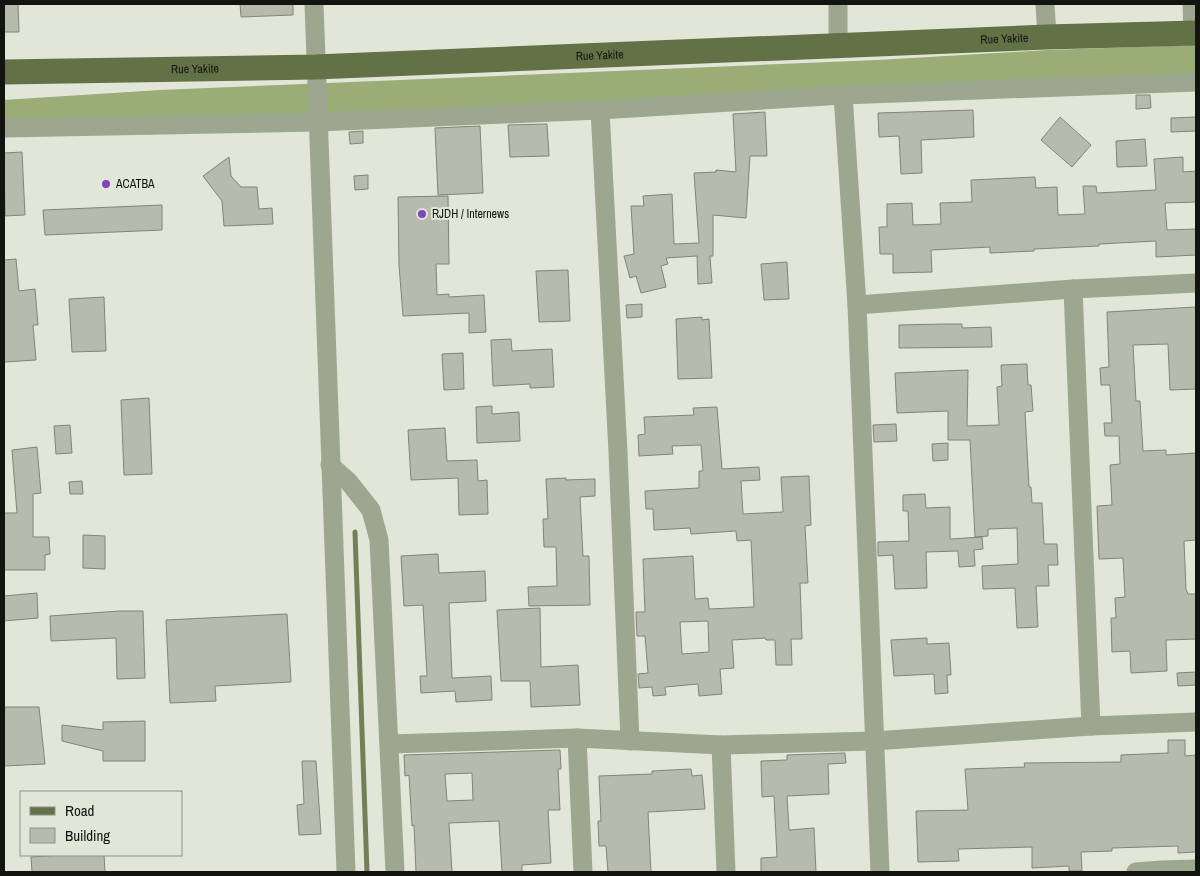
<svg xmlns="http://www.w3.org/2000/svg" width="1200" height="876" font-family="'Archivo Narrow',sans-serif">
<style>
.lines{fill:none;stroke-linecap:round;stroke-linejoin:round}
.stream{stroke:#727f57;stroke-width:5}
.river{stroke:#9aad76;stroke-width:30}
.building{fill:#b6bbae;stroke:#808578;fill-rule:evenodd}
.minor{stroke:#9da68e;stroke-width:19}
.major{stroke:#637246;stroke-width:25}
.poi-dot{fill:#8045bc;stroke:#e1e6d8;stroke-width:2}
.labels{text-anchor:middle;stroke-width:4;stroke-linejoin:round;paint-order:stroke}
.street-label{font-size:12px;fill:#131410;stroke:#e1e6d8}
.poi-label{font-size:12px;fill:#131410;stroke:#e1e6d8;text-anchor:start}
</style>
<rect width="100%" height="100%" fill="#e1e6d8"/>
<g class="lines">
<path class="stream" d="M355,532L367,872"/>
<path class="river" d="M4,115L161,105L878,75L1049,65L1196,60"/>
</g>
<g class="building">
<path d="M4,4H18L19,32H4Z"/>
<path d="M240,4H293V15L241,17Z"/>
<path d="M1136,95H1150L1151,108L1136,109Z"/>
<path d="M973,110L974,137L921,140L922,173L901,174L899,136L879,137L878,113Z"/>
<path d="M765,112L767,156H750L746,218L713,215V256H710L712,283L698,284L697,256L666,258L668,264L661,266L666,287L641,293L636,276L630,278L624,256L634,254L631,206H644L643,196L672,194L674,244L699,243L694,173L716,172V170L736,172L733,114Z"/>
<path d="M1060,117L1091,145L1072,167L1041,140Z"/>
<path d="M1196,117V131L1171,132V118Z"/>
<path d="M547,124L549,156L510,157L508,125Z"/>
<path d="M480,126L483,193L438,195L435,128Z"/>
<path d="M363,131V143L350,144L349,132Z"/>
<path d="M1145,139L1147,166L1117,167L1116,141Z"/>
<path d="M22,152L25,215L5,216L4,153Z"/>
<path d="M229,157L231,176L241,187H257L259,209L272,208L273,224L224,226L222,201L203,176Z"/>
<path d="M1183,157V172L1196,171V202L1165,203L1167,230L1196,229V255L1156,257V241L1099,244V246L1034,249V251L990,253V247L931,250L932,272L893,273V254H880L879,227H887V204L912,203L913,225L941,224L940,203L972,202L971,180L1035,177L1036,188L1057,187L1058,215L1085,214L1083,186H1096L1097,193L1156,190L1154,159Z"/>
<path d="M368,175V189L355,190L354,176Z"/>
<path d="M448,196L449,264H436L437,295L449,294V297L484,295L486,332L469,333V313L403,316L399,265L398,197Z"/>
<path d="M162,205V230L45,235L43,210Z"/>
<path d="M16,259L19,291L35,289L38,325H33L36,360L4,362V260Z"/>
<path d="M787,262L789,299L764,300L761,264Z"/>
<path d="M568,270L570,321L539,322L536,271Z"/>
<path d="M104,297L106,351L72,352L69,299Z"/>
<path d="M642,304V317L627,318L626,305Z"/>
<path d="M1196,307V389L1170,390L1168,344L1133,345L1136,401H1140L1143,451L1166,450V455L1196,453V540L1184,541L1186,589L1188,594H1196V639L1166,640L1167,671L1131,673L1130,651L1112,652L1111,618H1116L1115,598L1125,597L1123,558L1099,559L1097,506L1112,505L1110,465L1120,464L1119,436H1105L1104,423H1112L1110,385H1101L1100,368L1109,367L1107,312Z"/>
<path d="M702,317V320L709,319L712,378L678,379L676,319Z"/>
<path d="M945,324H962V328L991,327L992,347L899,348V325Z"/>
<path d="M511,339L512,351L552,349L554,387L530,388V384L493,386L491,340Z"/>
<path d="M463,353L464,389L444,390L442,354Z"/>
<path d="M1027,364L1028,385H1031L1033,411L1025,412L1029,487H1031L1032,503H1042L1044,544H1057L1058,565H1048L1049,586H1036L1038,627L1017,628L1015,588L983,589L982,566L1018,564L1017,528L988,529V536L975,537L970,440H948V411L897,413L895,373L968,370L967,426L999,425L997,387L1002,386L1001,365Z"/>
<path d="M149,398L152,474L124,475L121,400Z"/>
<path d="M492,406V414L519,412L520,441L477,443L476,407Z"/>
<path d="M717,407L722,469L759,467L760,480L741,481L743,514L783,512L781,477L809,476L811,525L805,526L808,583H800L802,639H791L792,665H776L775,640H766L765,638L732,640L734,668L720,669L722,694L699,696L698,684L665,687L666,695L653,696L652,687L639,688L638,674L648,673L645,636H637L636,612H645L643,559L693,556L695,599L708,598L709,609L754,607L751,540L737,541L736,531L691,534L690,528L654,530L653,509H646L645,491L699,488V471H703L701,445L672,446L673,454L639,456L638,435L645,434L644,417L694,415L693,408ZM708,621L709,652L682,654L680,622Z"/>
<path d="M896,424L897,441L874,442L873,425Z"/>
<path d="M70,425L72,453L56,454L54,426Z"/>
<path d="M445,428L447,461L477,460L478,481L487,480L488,514L459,515L458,478L411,480L408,430Z"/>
<path d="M948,443V460L933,461L932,444Z"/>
<path d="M37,447L41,493L33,494V537H49L50,554L45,555V570H4V513H17L12,450Z"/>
<path d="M566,478V480L595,479V496L580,497L583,556H589L590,605L529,606L528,587L557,586L556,547H544L543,519H548L546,479Z"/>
<path d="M82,481L83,494H70L69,482Z"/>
<path d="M925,494L926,508L950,507V539L982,537L983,549L974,550L975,566L959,567L958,551L926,552L927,588L895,589L893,555L878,556V542L909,541L908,511H903V495Z"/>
<path d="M83,535L105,536V569L83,568Z"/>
<path d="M438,554L439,573L485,571L486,601L449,603L452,678L491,676L492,700L456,702L455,691L421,693L420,676H427L423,605L404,606L401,556Z"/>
<path d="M37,593L38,618L4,621V596Z"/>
<path d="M540,608L541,667L578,665L580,705L531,707L530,681H501L497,610Z"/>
<path d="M120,611H143L145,678L117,679L116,638L51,641L50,616Z"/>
<path d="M287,614L291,682L215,686L216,701L170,703L166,620Z"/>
<path d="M927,638V644L949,643L951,675H947L948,693L935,694L934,674L894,676L891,640Z"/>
<path d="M1196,672V685L1178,686L1177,673Z"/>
<path d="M4,707H39L45,764L4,766Z"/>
<path d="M145,721V761H103V751L62,741V725L103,730V722Z"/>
<path d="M1168,740H1185V756L1196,755V852L1178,853V846L1112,848V851L1081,852L1082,871H1069V866L1032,868V847L958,849L959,861L918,862L916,811L968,810L965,769L1025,767L1024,763L1121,762V755L1168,753Z"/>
<path d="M560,750L561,769H558L560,810H548L551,863L522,865V872H502L499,821L449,823L452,872H416L414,825L412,826L409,775L405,776L404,755ZM472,773L473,800L447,801L445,774Z"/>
<path d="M845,753L846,763L828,764L829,794L787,796L789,830L814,828L816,872H761V858L777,857L774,796L762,797L761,761L787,760V755Z"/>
<path d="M302,761H316L321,834L299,835L297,805L304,804Z"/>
<path d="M691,769L692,776L702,775L705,809L648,812L651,872H608L606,846H599L598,821H601L599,776L652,774V771Z"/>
<path d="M61,855H104L105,872H32L31,857Z"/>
</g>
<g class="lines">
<g class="minor">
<path d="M314,4L346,872"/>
<path d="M838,4V46"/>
<path d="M1045,4L1047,37"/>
<path d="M1192,4L1193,33"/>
<path d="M843,95L857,305L880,872"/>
<path d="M600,110L618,452L630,741"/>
<path d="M4,128L318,122L600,110L843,95L1196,82"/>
<path d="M1073,289L1091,726"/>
<path d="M857,305L1073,289L1196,283"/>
<path d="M330,465L348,481L371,510L379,540L395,872"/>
<path d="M577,738L583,872"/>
<path d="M390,744L577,738L721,745L874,741L1091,726L1196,722"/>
<path d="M721,745L726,872"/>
<path d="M1136,872L1161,870L1196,869"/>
</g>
<path class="major" id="s1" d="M4,72L315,67L1047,37L1196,33"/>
</g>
<g class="poi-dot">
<circle cx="106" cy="184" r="5"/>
<circle cx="422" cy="214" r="5"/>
</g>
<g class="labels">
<g class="street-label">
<text dy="4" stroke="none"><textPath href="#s1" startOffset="1001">Rue Yakite</textPath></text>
<text dy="4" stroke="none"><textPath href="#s1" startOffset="596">Rue Yakite</textPath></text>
<text dy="4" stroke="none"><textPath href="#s1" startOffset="191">Rue Yakite</textPath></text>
</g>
<g class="poi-label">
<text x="116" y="188">ACATBA</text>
<text x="432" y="218">RJDH / Internews</text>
</g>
</g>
<rect width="1200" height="876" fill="none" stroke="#131410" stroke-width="10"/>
<rect x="20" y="791" width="162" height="65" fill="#e1e6d8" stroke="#8f9288"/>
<rect x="30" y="807" width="25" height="8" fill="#637246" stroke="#8f9288"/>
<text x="65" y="816" font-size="15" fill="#131410">Road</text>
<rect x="30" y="828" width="25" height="15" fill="#b6bbae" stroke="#8f9288"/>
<text x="65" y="841" font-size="15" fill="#131410">Building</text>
</svg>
